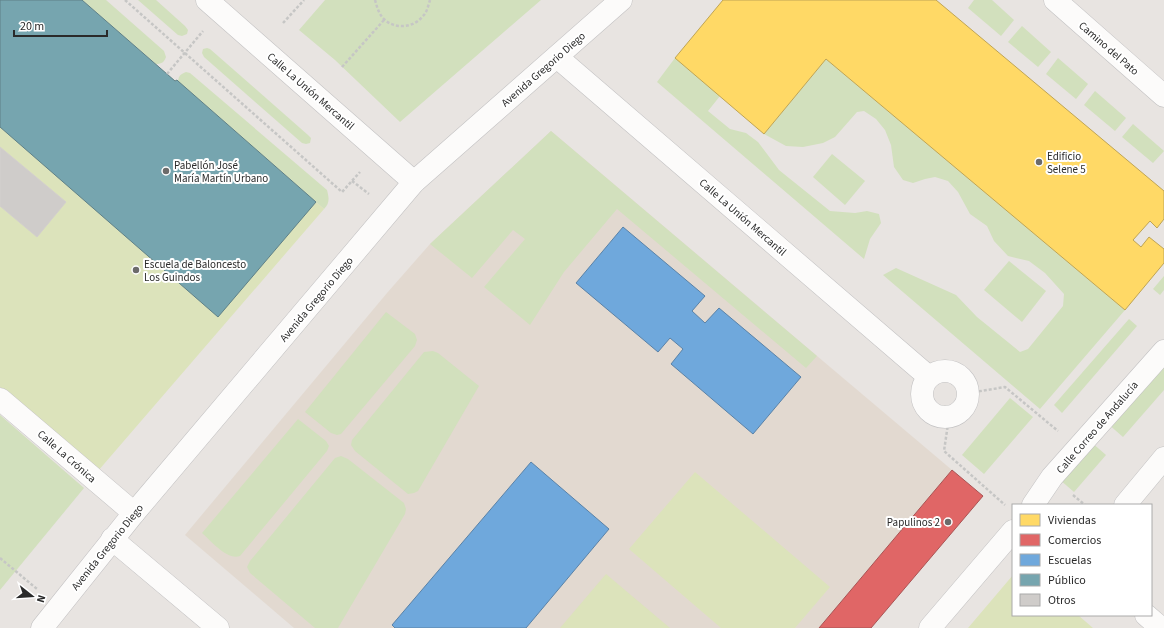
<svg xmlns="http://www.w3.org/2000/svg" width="1164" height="628" font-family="'Source Sans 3',sans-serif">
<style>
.education{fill:#e2d9d0}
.green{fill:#d2e0bd}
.pitch{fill:#dce3bb}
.homes{fill:#ffd966;stroke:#bfa454}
.shops{fill:#e06666;stroke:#a95454}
.schools{fill:#6fa8dc;stroke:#5a82a7}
.public{fill:#76a5af;stroke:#5f8087}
.building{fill:#cfccca;stroke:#d3cfcd}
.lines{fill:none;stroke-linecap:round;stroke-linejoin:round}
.street-casing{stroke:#c2c1c2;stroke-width:23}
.secondary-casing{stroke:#c2c1c2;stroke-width:23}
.path{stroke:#c6c6c5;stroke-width:2.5;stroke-dasharray:3 2;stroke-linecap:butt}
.street{stroke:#fcfbfa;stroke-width:22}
.secondary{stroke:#fcfbfa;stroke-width:22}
.poi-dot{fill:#6c6b6a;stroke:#fff;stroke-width:1.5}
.labels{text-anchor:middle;stroke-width:4;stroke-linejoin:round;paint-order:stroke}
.street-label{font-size:11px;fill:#2a2a2a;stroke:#fff}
.poi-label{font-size:11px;fill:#2a2a2a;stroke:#fff;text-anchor:start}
</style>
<rect width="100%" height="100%" fill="#e8e4e1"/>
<path class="education" d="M551,131L952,470L819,628H294L185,535L387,293L430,244Z"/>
<g class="green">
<path d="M82,0H106L164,51L166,57C164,62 162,64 156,64Z"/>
<path d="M138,0H156L185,26L188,30L187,34L182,36L178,35Z"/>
<path d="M325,0H541L400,122L335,60L299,30Z"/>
<path d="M974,0H992L1014,20L1001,36L968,8Z"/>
<path d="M1022,26L1051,52L1038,67L1008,42Z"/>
<path d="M207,48L210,49L308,135L311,138L310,143L306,144L302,143L204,57L202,53L203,49Z"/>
<path d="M675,58L720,96L708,111L730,129L746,133L758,142L779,170L830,211L855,213L867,211L879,214L881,223L870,239L864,259L657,82Z"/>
<path d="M1058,58L1088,84L1076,99L1046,74Z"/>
<path d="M826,59L1125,310L1040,409L883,275L896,268L956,295L977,317L1020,352L1028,349L1063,306L1064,294L1045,273L1029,261L1008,256L994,241L987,226L970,214L958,192L948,181L935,177L925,179L913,183L903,180L894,167L891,145L885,130L876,119L864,111L857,112L835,137L823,143L803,147L786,146L764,134Z"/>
<path d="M186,72L190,73L327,190C329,198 330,203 324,209L178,81C179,75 181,74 186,72Z"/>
<path d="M1095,91L1126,118L1115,131L1084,105Z"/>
<path d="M1133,124L1164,151L1153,163L1122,137Z"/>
<path d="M551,131L817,356L806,368L617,209L564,272L530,325L484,287L525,239L513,230L472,278L430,244Z"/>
<path d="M832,154L865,181L845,205L813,177Z"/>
<path d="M1009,261L1046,291L1022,322L984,290Z"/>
<path d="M1164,276V290L1160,295L1153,289Z"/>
<path d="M386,312L415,334L417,340L415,346L341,434L337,435L331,433L305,412Z"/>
<path d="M1129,319L1137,326L1062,413L1054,405Z"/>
<path d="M433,351L438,353L479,386L418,491L414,493L408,494L355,451L351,445L352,440L424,352Z"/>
<path d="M1164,357V390L1123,437L1107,423Z"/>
<path d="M1010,398L1033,417L984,474L962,455Z"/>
<path d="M0,415L84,488L0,590Z"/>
<path d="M298,419L326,441L329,446L327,451L240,556C228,561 211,541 202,533Z"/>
<path d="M1091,442L1106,455L1074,492L1059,479Z"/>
<path d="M341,456L348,459L404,503L406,509L405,514L338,628H315L250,573L247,567L250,561L335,458Z"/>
</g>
<g class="pitch">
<path d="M0,0H82L175,81L177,80L178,81L324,209L98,471L0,387Z"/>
<path d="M695,472L830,587L795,628H721L629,549Z"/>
<path d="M606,574L670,628H560Z"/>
<path d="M1013,575V615H1078L1093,628H968Z"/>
</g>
<path class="homes" d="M723,0H936L1164,191V219L1157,228L1150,221L1133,240L1141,247L1149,237L1164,249V263L1125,310L826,59L764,134L675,58Z"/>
<path class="shops" d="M952,470L983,496L871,628H819Z"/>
<g class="schools">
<path d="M623,227L705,296L692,311L705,323L719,308L801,377L753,434L671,364L683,349L670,338L658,352L576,283Z"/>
<path d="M531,462L609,529L526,628H395L392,625Z"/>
</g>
<path class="public" d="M0,0H82L175,81L177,80L178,81L316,202L218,317L0,127Z"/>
<path class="building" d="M0,147L66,202L37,237L0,206Z"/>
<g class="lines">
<g class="street-casing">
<g id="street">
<path d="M207,0L414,182"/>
<path d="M557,57L929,377"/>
<circle cx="945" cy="394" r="23"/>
<path d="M0,399L134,513"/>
<path d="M1033,505L1052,477L1164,351"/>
<path d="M1125,505L1164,458"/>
<path d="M112,539L218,628"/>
<path d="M1146,615L1161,628"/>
<path d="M42,628L134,513L414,182L621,0"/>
<path d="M930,628L1013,531"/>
</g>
</g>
<g class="secondary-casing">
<path id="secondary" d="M1055,0L1164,96"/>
</g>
<g class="path">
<path d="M125,0L342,192L360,172"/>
<path d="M375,0C377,7 379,15 385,20C395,29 413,28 422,17C427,13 428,6 430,0"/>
<path d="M283,23L304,0"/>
<path d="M342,67L384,20"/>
<path d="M167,74L203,31"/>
<path d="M352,181L369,194"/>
<path d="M969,393L1005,387L1058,431"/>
<path d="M949,417L944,451L1005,505"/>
<path d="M1073,495L1085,505"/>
<path d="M0,558L37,589"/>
</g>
<use href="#street" class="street"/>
<use href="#secondary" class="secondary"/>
</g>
<g class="poi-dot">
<circle cx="1039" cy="162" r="4"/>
<circle cx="166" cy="171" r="4"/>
<circle cx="136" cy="270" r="4"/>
<circle cx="948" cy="522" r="4"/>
</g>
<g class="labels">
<g class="street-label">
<text transform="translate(1109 48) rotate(41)" y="4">Camino del Pato</text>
<text transform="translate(543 69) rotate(-41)" y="4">Avenida Gregorio Diego</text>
<text transform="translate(311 91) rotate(41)" y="4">Calle La Unión Mercantil</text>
<text transform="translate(743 217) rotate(41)" y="4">Calle La Unión Mercantil</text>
<text transform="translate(316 299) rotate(-50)" y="4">Avenida Gregorio Diego</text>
<text transform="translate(1097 427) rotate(-49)" y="4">Calle Correo de Andalucía</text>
<text transform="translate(67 456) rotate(41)" y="4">Calle La Crónica</text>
<text transform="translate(107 547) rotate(-51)" y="4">Avenida Gregorio Diego</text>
</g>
<g class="poi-label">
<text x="1047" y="160">Edificio<tspan x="1047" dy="13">Selene 5</tspan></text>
<text x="174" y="169">Pabellón José<tspan x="174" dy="13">María Martín Urbano</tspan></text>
<text x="144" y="268">Escuela de Baloncesto<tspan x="144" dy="13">Los Guindos</tspan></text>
<text x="940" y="526" text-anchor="end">Papulinos 2</text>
</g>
</g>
<rect x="1012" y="504" width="140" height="112" fill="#ffffff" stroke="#aaaaaa"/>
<rect x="1020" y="514" width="20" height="12" fill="#ffd966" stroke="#aaaaaa"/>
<text x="1048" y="524" font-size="12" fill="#2a2a2a">Viviendas</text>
<rect x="1020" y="534" width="20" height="12" fill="#e06666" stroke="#aaaaaa"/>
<text x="1048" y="544" font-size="12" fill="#2a2a2a">Comercios</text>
<rect x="1020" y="554" width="20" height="12" fill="#6fa8dc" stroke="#aaaaaa"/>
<text x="1048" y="564" font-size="12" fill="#2a2a2a">Escuelas</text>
<rect x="1020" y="574" width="20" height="12" fill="#76a5af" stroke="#aaaaaa"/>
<text x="1048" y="584" font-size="12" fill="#2a2a2a">Público</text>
<rect x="1020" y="594" width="20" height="12" fill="#cfccca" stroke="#aaaaaa"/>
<text x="1048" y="604" font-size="12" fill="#2a2a2a">Otros</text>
<g transform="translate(32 596) rotate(107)" stroke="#ffffff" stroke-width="3" paint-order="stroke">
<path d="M0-3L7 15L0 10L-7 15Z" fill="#2a2a2a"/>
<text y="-6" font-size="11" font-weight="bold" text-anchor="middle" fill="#2a2a2a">N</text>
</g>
<path d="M14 30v6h93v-6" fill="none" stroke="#2a2a2a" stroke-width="2"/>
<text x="20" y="30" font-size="12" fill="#2a2a2a" stroke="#ffffff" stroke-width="3" paint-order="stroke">20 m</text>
</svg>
